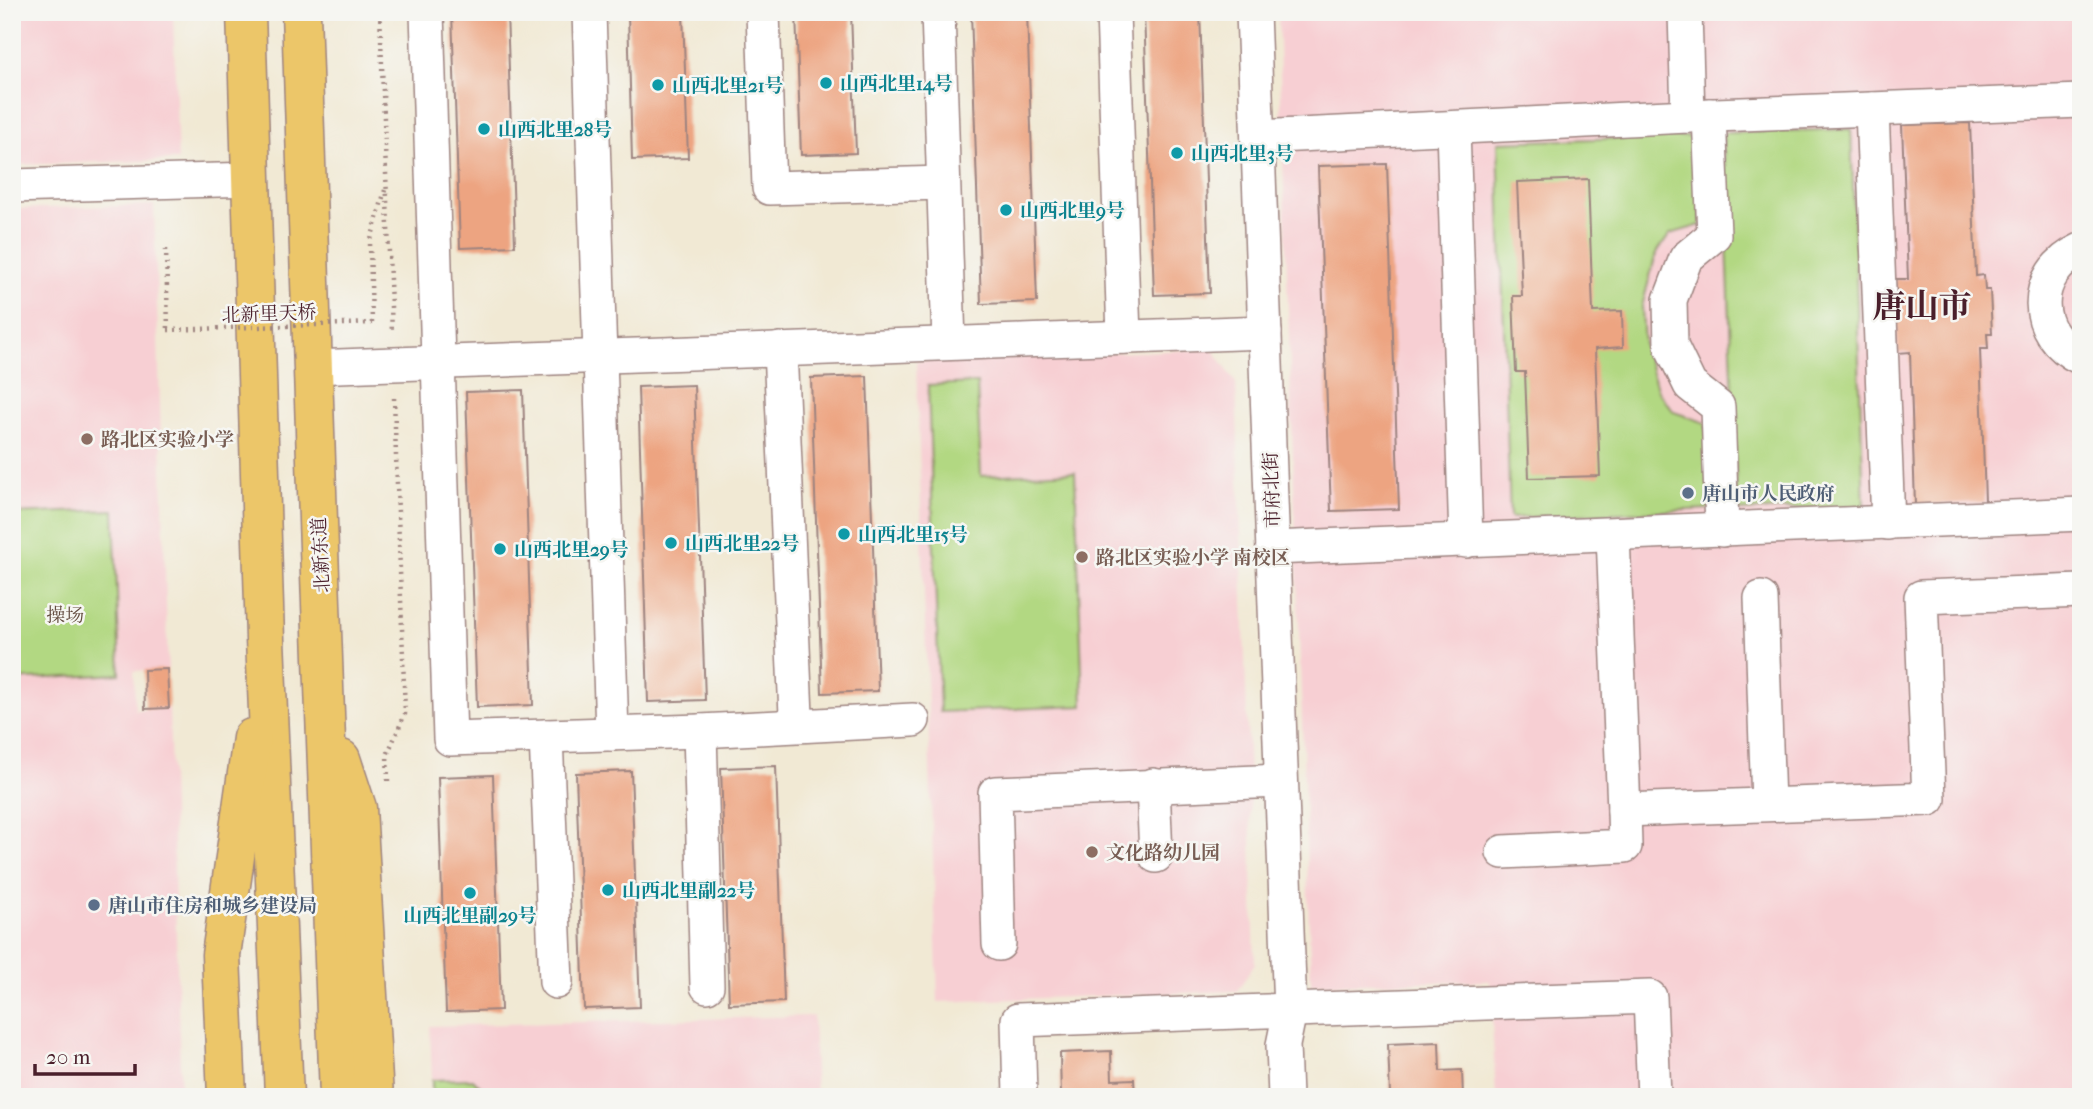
<svg xmlns="http://www.w3.org/2000/svg" width="2093" height="1109" font-family="'IM FELL French Canon','Noto Serif SC',serif">
<style>
.built{fill:#f7cfd3}
.green{fill:#b2d882;stroke:#7e7c56;stroke-width:2}
.building{fill:#eda481}
.lines{fill:none;stroke-linecap:round;stroke-linejoin:round}
.minor-casing{stroke:#9e8480;stroke-width:36}
.major-casing{stroke:#9e8480;stroke-width:41}
.path{stroke:#9e8480;stroke-width:4.5;stroke-dasharray:2 5;stroke-linecap:butt}
.minor{stroke:#fff;stroke-width:33}
.major{stroke:#ecc669;stroke-width:38}
.path-bridge{stroke:#9e8480;stroke-width:4.5;stroke-dasharray:2 5;stroke-linecap:butt}
.culture-dot{fill:#0f9aa8;stroke:#f6f6f2;stroke-width:2.5}
.education-dot{fill:#8d6e63;stroke:#f6f6f2;stroke-width:2.5}
.service-dot{fill:#5c6f8a;stroke:#f6f6f2;stroke-width:2.5}
.labels{text-anchor:middle;stroke-width:5;stroke-linejoin:round;paint-order:stroke}
.culture-label{font-size:19px;font-weight:bold;fill:#0d838f;stroke:#f6f6f2;text-anchor:start}
.street-label{font-size:19px;fill:#4a1f2b;stroke:#f6f6f2}
.education-label{font-size:19px;font-weight:bold;fill:#785e54;stroke:#f6f6f2;text-anchor:start}
.service-label{font-size:19px;font-weight:bold;fill:#4e5e75;stroke:#f6f6f2;text-anchor:start}
.park-label{font-size:19px;fill:#644d41;stroke:#f6f6f2}
.town-label{font-size:33px;font-weight:bold;fill:#4a1f2b;stroke:#f6f6f2}
</style>
<rect width="100%" height="100%" fill="#f6f6f2"/>
<filter id="ink" filterUnits="userSpaceOnUse"><feTurbulence type="fractalNoise" baseFrequency=".0143" numOctaves="2"/><feDisplacementMap in="SourceGraphic" scale="14" xChannelSelector="R" yChannelSelector="G"/><feConvolveMatrix kernelMatrix="1 2 1 2 8 2 1 2 1" color-interpolation-filters="sRGB"/></filter>
<filter id="wash" filterUnits="userSpaceOnUse"><feTurbulence type="fractalNoise" baseFrequency=".00686" numOctaves="4" result="noise"/><feDisplacementMap in="SourceGraphic" scale="28" xChannelSelector="R" yChannelSelector="G"/><feGaussianBlur stdDeviation="1.57" result="paint"/><feColorMatrix in="noise" values="0 0 0 0 0 0 0 0 0 0 0 0 0 0 0 0 0 1.4 0 .05"/><feComposite in="paint" operator="in"/></filter>
<g filter="url(#wash)">
<rect width="100%" height="100%" fill="#f1e9d4"/>
<g class="built">
<path d="M12,12H173L178,160L12,165Z"/>
<path d="M1278,12H2081V1097H1496L1490,981L1311,984Z"/>
<path d="M154,205L168,669L134,671L135,710L169,708L181,1097H12V209Z"/>
<path d="M1213,349L1236,383L1255,963L1237,991L938,1002L916,361Z"/>
<path d="M813,1016L816,1097H490L473,1079L432,1080L430,1026Z"/>
</g>
<g class="green">
<path d="M1851,129L1864,507L1737,511L1723,133Z"/>
<path d="M1698,136L1701,225L1670,234L1656,254L1642,306L1644,347L1658,391L1674,412L1706,423L1709,509L1510,518L1498,142Z"/>
<path d="M977,383L981,476L1075,472L1083,706L940,712L928,385Z"/>
<path d="M114,510L120,674L12,680V514Z"/>
<path d="M473,1079L490,1097H432V1080Z"/>
</g>
<g id="blocks">
<g class="building">
<path d="M452,12H507L515,246L460,248Z"/>
<path d="M628,12H683L688,158L632,160Z"/>
<path d="M796,12H851L856,153L801,155Z"/>
<path d="M971,12H1027L1037,302L981,304Z"/>
<path d="M1144,12H1200L1210,293L1154,295Z"/>
<path d="M1970,123L1976,276L1984,275L1985,290H1990L1992,334H1987L1988,349H1980L1985,502L1915,505L1910,352L1898,353L1895,279H1908L1902,125Z"/>
<path d="M1387,164L1399,509L1331,511L1318,166Z"/>
<path d="M1588,179L1593,312L1622,311L1623,347L1595,349L1600,476L1529,478L1525,372H1516L1513,296H1522L1517,182Z"/>
<path d="M867,376L878,691L822,693L811,378Z"/>
<path d="M694,385L705,700L648,702L638,387Z"/>
<path d="M523,390L533,705L477,707L466,392Z"/>
<path d="M167,669L169,708L145,709L144,670Z"/>
<path d="M776,766L784,1002L729,1004L721,768Z"/>
<path d="M631,771L640,1007L584,1009L576,773Z"/>
<path d="M493,775L501,1010L446,1012L438,777Z"/>
<path d="M1439,1042L1440,1071L1462,1070L1463,1097L1390,1095L1388,1044Z"/>
<path d="M1111,1051L1112,1080L1134,1079L1135,1097H1061L1060,1053Z"/>
</g>
</g>
</g>
<g filter="url(#ink)">
<use href="#blocks" fill-opacity="0" stroke="#9e8480" stroke-width="2"/>
<g class="lines">
<g class="minor-casing">
<g id="minor">
<path d="M427,12L450,739L700,731L913,720"/>
<path d="M589,12L612,734"/>
<path d="M763,12L769,188L943,183"/>
<path d="M938,12L949,343"/>
<path d="M1113,12L1124,337"/>
<path d="M1253,12L1290,1011L1283,1045L1285,1097"/>
<path d="M1685,12L1688,116"/>
<path d="M1872,109L1888,523"/>
<path d="M1709,115L1714,235L1686,258L1670,300L1671,346L1690,385L1718,407L1722,530"/>
<path d="M1453,128L1466,541"/>
<path d="M1258,137L1688,116L2081,101"/>
<path d="M12,186L253,179"/>
<path d="M2081,250C2030,273 2031,335 2081,358"/>
<path d="M780,349L796,715"/>
<path d="M311,367L1265,332"/>
<path d="M1613,535L1624,810L1929,799L1921,597L2081,591"/>
<path d="M1273,548L2081,514"/>
<path d="M1761,598L1768,804"/>
<path d="M700,731L707,986"/>
<path d="M546,736L556,982"/>
<path d="M1153,785L1156,856"/>
<path d="M1503,852L1625,846L1624,810"/>
<path d="M999,944L995,793L1281,781"/>
<path d="M1020,1097L1018,1020L1650,997L1654,1097"/>
</g>
</g>
<g class="major-casing">
<g id="major">
<path d="M246,12L265,639L284,1097"/>
<path d="M301,12C311,374 327,735 339,1097"/>
<path d="M341,759L357,808L374,1097"/>
<path d="M227,1097L221,955L252,738"/>
</g>
</g>
<g class="path">
<path d="M380,12L392,333"/>
<path d="M166,249L168,330"/>
<path d="M372,323L370,243L385,190"/>
<path d="M388,781L387,755L405,714L394,398"/>
</g>
<use href="#minor" class="minor"/>
<use href="#major" class="major"/>
<path class="path-bridge" d="M168,330L372,323"/>
</g>
</g>
<g class="culture-dot">
<circle cx="826" cy="83" r="7"/>
<circle cx="658" cy="85" r="7"/>
<circle cx="484" cy="129" r="7"/>
<circle cx="1177" cy="153" r="7"/>
<circle cx="1006" cy="210" r="7"/>
<circle cx="844" cy="534" r="7"/>
<circle cx="671" cy="543" r="7"/>
<circle cx="500" cy="549" r="7"/>
<circle cx="608" cy="890" r="7"/>
<circle cx="470" cy="893" r="7"/>
</g>
<g class="education-dot">
<circle cx="87" cy="439" r="7"/>
<circle cx="1082" cy="557" r="7"/>
<circle cx="1092" cy="852" r="7"/>
</g>
<g class="service-dot">
<circle cx="1688" cy="493" r="7"/>
<circle cx="94" cy="905" r="7"/>
</g>
<g class="labels">
<g class="culture-label">
<text x="840" y="90">山西北里14号</text>
<text x="672" y="92">山西北里21号</text>
<text x="498" y="136">山西北里28号</text>
<text x="1191" y="160">山西北里3号</text>
<text x="1020" y="217">山西北里9号</text>
<text x="858" y="541">山西北里15号</text>
<text x="685" y="550">山西北里22号</text>
<text x="514" y="556">山西北里29号</text>
<text x="622" y="897">山西北里副22号</text>
<text x="470" y="922" text-anchor="middle">山西北里副29号</text>
</g>
<g class="street-label">
<text transform="translate(269 313) rotate(-2)" y="7">北新里天桥</text>
<text transform="translate(1271 490) rotate(-92)" y="7">市府北街</text>
<text transform="translate(320 555) rotate(-93)" y="7">北新东道</text>
</g>
<g class="education-label">
<text x="101" y="446">路北区实验小学</text>
<text x="1096" y="564">路北区实验小学 南校区</text>
<text x="1106" y="859">文化路幼儿园</text>
</g>
<g class="service-label">
<text x="1702" y="500">唐山市人民政府</text>
<text x="108" y="912">唐山市住房和城乡建设局</text>
</g>
<g class="park-label">
<text x="65" y="622">操场</text>
</g>
<g class="town-label">
<text x="1922" y="317">唐山市</text>
</g>
</g>
<rect width="2093" height="1109" fill="none" stroke="#f6f6f2" stroke-width="42"/>
<path d="M35 1064v10h100v-10" fill="none" stroke="#4a1f2b" stroke-width="3.5"/>
<text x="46" y="1064" font-size="21" fill="#4a1f2b" stroke="#f6f6f2" stroke-width="5" paint-order="stroke">20 m</text>
</svg>
